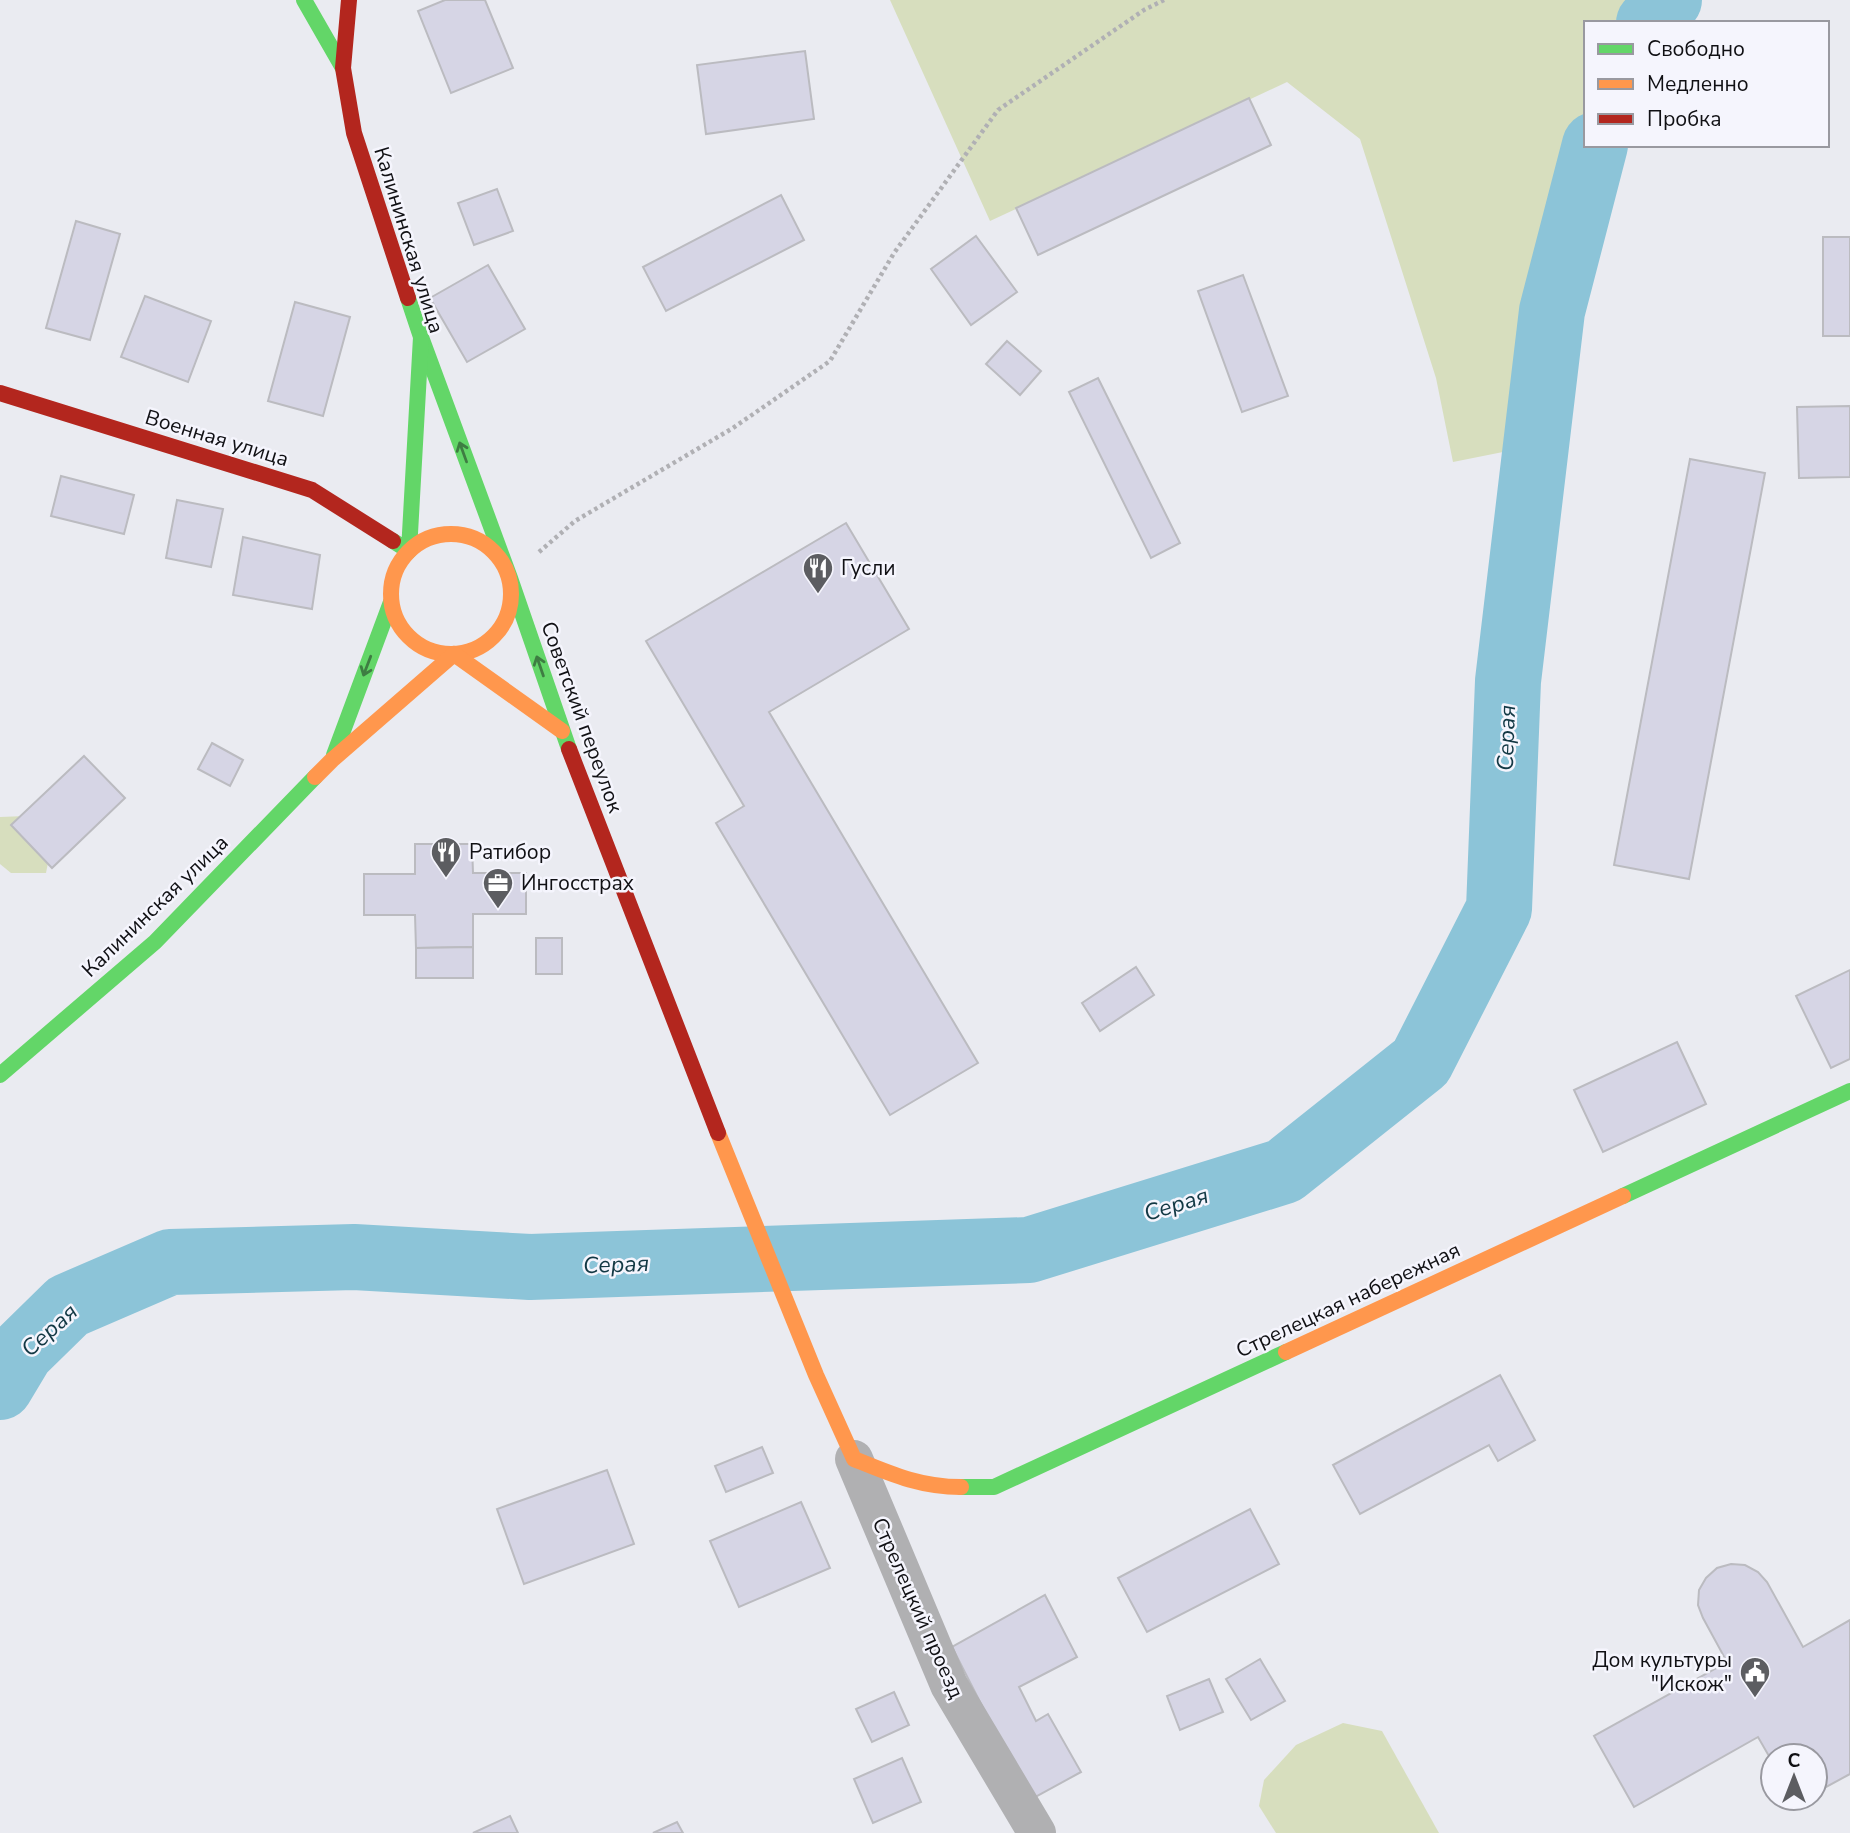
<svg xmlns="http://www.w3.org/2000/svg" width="1850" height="1833" font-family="'Nunito Sans',sans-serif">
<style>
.green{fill:#d7debe}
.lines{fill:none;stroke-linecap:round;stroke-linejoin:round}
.river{stroke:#8cc4d8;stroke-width:66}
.building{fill:#d6d5e5;stroke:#bbbbc0;stroke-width:2}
.path{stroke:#b0b0b4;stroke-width:4.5;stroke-dasharray:3.5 3.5;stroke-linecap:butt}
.street{stroke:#b0b0b2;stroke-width:38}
.fast{stroke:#63d668;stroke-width:16}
.slow{stroke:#ff974d;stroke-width:16}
.jam{stroke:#b3261e;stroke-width:16}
.oneway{stroke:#3e7d42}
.labels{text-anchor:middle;stroke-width:5;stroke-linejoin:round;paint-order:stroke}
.street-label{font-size:21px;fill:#101014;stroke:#f5f5fd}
.poi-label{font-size:21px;fill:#101014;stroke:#f5f5fd;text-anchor:start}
.water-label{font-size:23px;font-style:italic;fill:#123844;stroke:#f5f5fd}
</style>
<rect width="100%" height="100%" fill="#eaebf1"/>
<g class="green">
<path d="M890,0H1654L1628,23H1586V109L1551,223L1513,450L1453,462L1436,378L1360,139L1287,82L990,221Z"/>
<path d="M26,816L54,832L46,873H11L0,864V817Z"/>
<path d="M1343,1723L1382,1731L1439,1833H1276L1259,1806L1264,1780L1296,1745Z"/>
</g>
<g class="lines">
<g class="river">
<path d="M1649,23L1669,0"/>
<path d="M0,1387L21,1352L68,1306L170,1262L354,1257L530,1267L1029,1250L1284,1171L1421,1062L1499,909L1508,681L1552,311L1595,145"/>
</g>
</g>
<g class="building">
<path d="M445,0H485L513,68L451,93L418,11Z"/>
<path d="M805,51L814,119L706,134L697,65Z"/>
<path d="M1249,98L1271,145L1038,255L1016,208Z"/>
<path d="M497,189L513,231L474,245L458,203Z"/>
<path d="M781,195L804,240L666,311L643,267Z"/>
<path d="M76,221L120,234L90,340L46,328Z"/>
<path d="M976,236L1017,292L971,325L931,269Z"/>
<rect x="1823" y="237" width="27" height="99"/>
<path d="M488,265L525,329L467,362L430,298Z"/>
<path d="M1243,275L1288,396L1242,412L1198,291Z"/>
<path d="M145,296L211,321L188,382L121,357Z"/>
<path d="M295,302L350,317L323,416L268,401Z"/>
<path d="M1007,341L1041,371L1020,395L986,364Z"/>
<path d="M1098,378L1180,543L1151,558L1069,392Z"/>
<path d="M1850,406V477L1799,478L1797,407Z"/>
<path d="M1690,459L1765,473L1689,879L1614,865Z"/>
<path d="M61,476L134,495L124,534L51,516Z"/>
<path d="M177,500L223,509L211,567L166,558Z"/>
<path d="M846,523L909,629L769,712L978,1063L890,1115L716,823L744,806L646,641Z"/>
<path d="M243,537L320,555L312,609L233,595Z"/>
<path d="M212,743L243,760L230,786L198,769Z"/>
<path d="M84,756L125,798L52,868L11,825Z"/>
<path d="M415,844H472L473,873H526V914H473V947L416,948L415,915H364V874H415Z"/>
<rect x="536" y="938" width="26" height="36"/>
<path d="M473,947V978H416V948Z"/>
<path d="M1136,967L1154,995L1100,1031L1082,1003Z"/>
<path d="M1850,970V1059L1831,1068L1796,996Z"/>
<path d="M1677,1042L1706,1104L1603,1152L1574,1090Z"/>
<path d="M1500,1375L1535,1440L1498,1461L1489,1445L1360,1514L1333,1465Z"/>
<path d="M762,1447L773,1473L726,1492L715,1466Z"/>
<path d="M607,1470L634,1544L524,1584L497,1509Z"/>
<path d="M801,1502L830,1568L739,1607L710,1541Z"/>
<path d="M1250,1509L1279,1564L1147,1632L1118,1578Z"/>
<path d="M1731,1564L1745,1565L1758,1572L1767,1582L1803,1647L1850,1620V1774L1815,1793V1756H1773V1763L1758,1737L1634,1807L1594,1736L1727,1662L1703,1618L1698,1605L1699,1590L1706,1578L1717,1568Z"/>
<path d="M1045,1595L1077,1657L1019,1687L1036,1721L1048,1714L1081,1772L1030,1800L952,1647Z"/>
<path d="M1260,1659L1285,1701L1251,1720L1226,1679Z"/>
<path d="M1209,1679L1223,1712L1180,1730L1167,1696Z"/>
<path d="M894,1692L909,1725L872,1742L856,1709Z"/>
<path d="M902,1758L921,1802L873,1823L854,1779Z"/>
<path d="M510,1816L518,1833H473Z"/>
<path d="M677,1822L683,1833H653Z"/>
</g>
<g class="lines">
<path class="path" d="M539,552L575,521L733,428L830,361L894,253L998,110L1144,10L1164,0"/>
<path class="street" d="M854,1459L949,1685L1037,1833"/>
<g class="fast">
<path d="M304,0L343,68"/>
<path d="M421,337L510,578L569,749"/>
<path d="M393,541L409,551L421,337L408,298"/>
<path d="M334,755L391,602"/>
<path d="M0,1075L155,942L315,777"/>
<path d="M1623,1196L1850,1091"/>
<path d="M961,1487H994L1286,1352"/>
</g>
<g class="slow">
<circle cx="451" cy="594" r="60"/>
<path d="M315,777L332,760L454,654L562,731"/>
<path d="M718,1133L816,1375L854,1459C891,1474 920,1487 961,1487"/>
<path d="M1286,1352L1623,1196"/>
</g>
<g class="jam">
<path d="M349,0L343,68L354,133L408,298"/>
<path d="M0,393L312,490L393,541"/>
<path d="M569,749L718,1133"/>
</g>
</g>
<defs><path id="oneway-shaft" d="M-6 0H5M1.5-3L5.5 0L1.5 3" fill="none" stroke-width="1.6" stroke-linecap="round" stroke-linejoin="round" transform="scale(1.75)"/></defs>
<g class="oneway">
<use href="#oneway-shaft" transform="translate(463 452) rotate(-110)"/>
<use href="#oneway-shaft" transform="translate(367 666) rotate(111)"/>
<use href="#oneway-shaft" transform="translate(540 666) rotate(-109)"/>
</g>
<defs>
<g id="restaurant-pin" transform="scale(1.575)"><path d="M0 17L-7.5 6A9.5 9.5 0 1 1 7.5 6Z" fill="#5c5d61" stroke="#f5f5fd"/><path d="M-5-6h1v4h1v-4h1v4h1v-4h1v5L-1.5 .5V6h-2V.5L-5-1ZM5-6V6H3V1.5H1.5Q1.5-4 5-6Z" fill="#fff"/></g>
<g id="office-pin" transform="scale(1.575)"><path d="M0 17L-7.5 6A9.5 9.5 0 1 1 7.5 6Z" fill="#5c5d61" stroke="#f5f5fd"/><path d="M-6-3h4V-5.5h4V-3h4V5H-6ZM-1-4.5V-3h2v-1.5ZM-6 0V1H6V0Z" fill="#fff"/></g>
<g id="civic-pin" transform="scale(1.575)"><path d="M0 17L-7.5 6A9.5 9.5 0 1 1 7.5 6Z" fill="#5c5d61" stroke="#f5f5fd"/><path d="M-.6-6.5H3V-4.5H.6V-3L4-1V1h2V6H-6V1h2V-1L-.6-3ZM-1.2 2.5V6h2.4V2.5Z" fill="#fff"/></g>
</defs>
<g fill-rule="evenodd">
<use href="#restaurant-pin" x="818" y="568"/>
<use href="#restaurant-pin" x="446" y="852"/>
<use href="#office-pin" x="498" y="883"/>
<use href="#civic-pin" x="1755" y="1672"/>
</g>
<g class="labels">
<g class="street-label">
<text transform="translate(409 240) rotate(73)" y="7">Калининская улица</text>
<text transform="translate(217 438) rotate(17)" y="7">Военная улица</text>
<text transform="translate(582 717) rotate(70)" y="7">Советский переулок</text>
<text transform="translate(155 906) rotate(-44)" y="7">Калининская улица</text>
<text transform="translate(1348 1300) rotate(-25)" y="7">Стрелецкая набережная</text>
<text transform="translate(918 1608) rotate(66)" y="7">Стрелецкий проезд</text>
</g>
<g class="poi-label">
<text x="841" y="575">Гусли</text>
<text x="469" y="859">Ратибор</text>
<text x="521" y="890">Ингосстрах</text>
<text x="1732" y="1667" text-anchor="end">Дом культуры<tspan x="1732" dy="24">"Искож"</tspan></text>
</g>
<g class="water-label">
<text transform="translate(1506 738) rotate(-88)" y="8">Серая</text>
<text transform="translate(1176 1204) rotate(-17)" y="8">Серая</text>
<text transform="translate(616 1264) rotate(-2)" y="8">Серая</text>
<text transform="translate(49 1330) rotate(-42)" y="8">Серая</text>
</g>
</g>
<rect x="1584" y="21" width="245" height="126" fill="#f5f5fd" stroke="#9999a0" stroke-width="2"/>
<rect x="1598" y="44" width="35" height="10" fill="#63d668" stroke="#9999a0" stroke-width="2"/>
<text x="1647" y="56" font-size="21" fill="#101014">Свободно</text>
<rect x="1598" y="79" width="35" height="10" fill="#ff974d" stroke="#9999a0" stroke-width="2"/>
<text x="1647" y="91" font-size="21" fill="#101014">Медленно</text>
<rect x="1598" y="114" width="35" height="10" fill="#b3261e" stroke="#9999a0" stroke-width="2"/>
<text x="1647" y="126" font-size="21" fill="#101014">Пробка</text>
<g transform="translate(1794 1777)"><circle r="33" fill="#f5f5fd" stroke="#9999a0" stroke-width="2"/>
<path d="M0-5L12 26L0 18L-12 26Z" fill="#5c5d61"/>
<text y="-10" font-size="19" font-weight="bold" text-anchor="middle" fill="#101014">С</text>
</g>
</svg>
